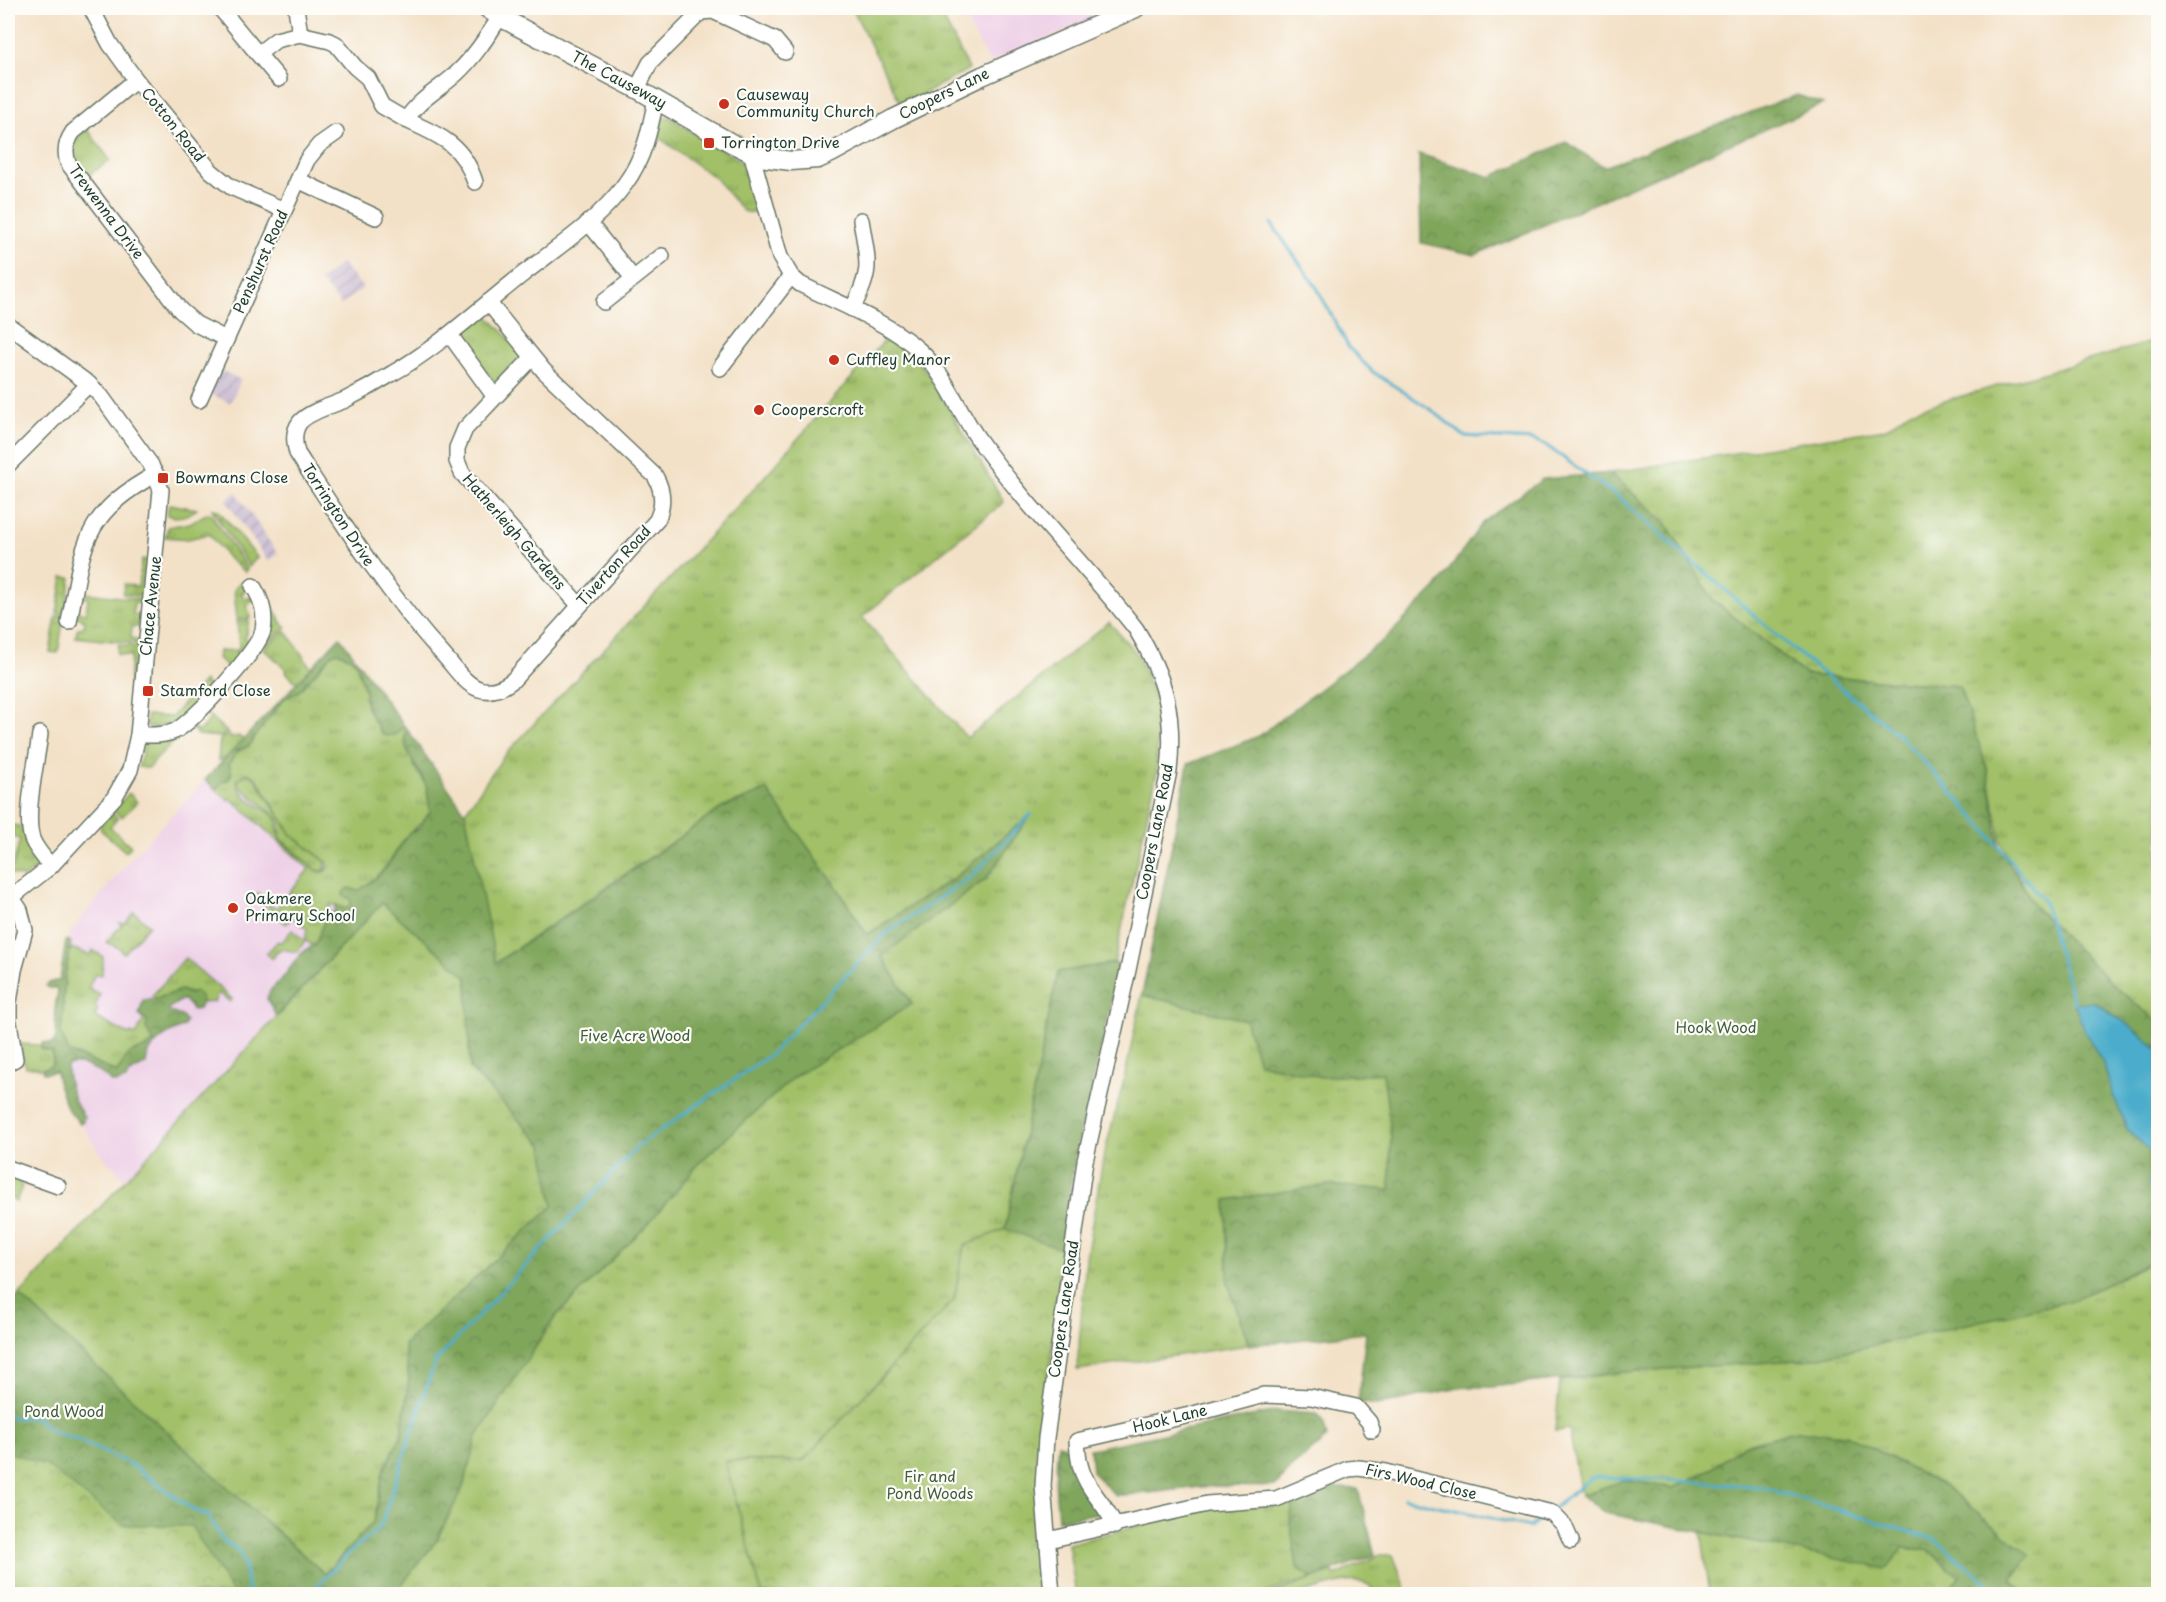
<svg xmlns="http://www.w3.org/2000/svg" width="2166" height="1602" font-family="'Playpen Sans',sans-serif">
<style>
.built{fill:#eed0e7}
.industrial{fill:url(#industrial-furrows)}
.grass{fill:url(#grass-tufts);stroke:#607e4e;stroke-width:1.5;fill-rule:evenodd}
.forest{fill:url(#forest-crowns);stroke:#507248;stroke-width:1.5}
.park{fill:url(#park-crowns);stroke:#607e4e;stroke-width:1.5}
.water{fill:#4cadcb;stroke:#367580;stroke-width:1.5}
.lines{fill:none;stroke-linecap:round;stroke-linejoin:round}
.stream{stroke:#4cadcb;stroke-width:3}
.minor-casing{stroke:#697667;stroke-width:18}
.major-casing{stroke:#697667;stroke-width:21}
.minor{stroke:#fff;stroke-width:15}
.major{stroke:#fff;stroke-width:18}
.poi-dot{fill:#c8321e;stroke:#fdfcf7;stroke-width:2}
.labels{text-anchor:middle;stroke-width:4.5;stroke-linejoin:round;paint-order:stroke}
.street-label{font-size:15px;fill:#1f3d34;stroke:#fdfcf7}
.poi-label{font-size:15px;fill:#1f3d34;stroke:#fdfcf7;text-anchor:start}
.park-label{font-size:15px;fill:#405e41;stroke:#fdfcf7}
</style>
<defs>
<pattern id="industrial-furrows" width="10" height="10" patternUnits="userSpaceOnUse" patternTransform="scale(1.5)"><rect width="10" height="10" fill="#ccbed3"/><path d="M-1 1l2-2M0 10L10 0M9 11l2-2" fill="none" stroke="#a59cac"/></pattern>
<pattern id="grass-tufts" width="24" height="20" patternUnits="userSpaceOnUse" patternTransform="scale(1.5)"><rect width="24" height="20" fill="#a1c068"/><path d="M3 7l-1-3M5 7V3M7 7l1-3M15 17l-1-3M17 17v-4M19 17l1-3" fill="none" stroke="#839d56"/></pattern>
<pattern id="forest-crowns" width="20" height="18" patternUnits="userSpaceOnUse" patternTransform="scale(1.5)"><rect width="20" height="18" fill="#80a65c"/><path d="M2 6a3 3 0 1 1 6 0M12 15a3 3 0 1 1 6 0" fill="none" stroke="#68884d"/></pattern>
<pattern id="park-crowns" width="20" height="18" patternUnits="userSpaceOnUse" patternTransform="scale(1.5)"><rect width="20" height="18" fill="#a1c068"/><path d="M2 6a3 3 0 1 1 6 0M12 15a3 3 0 1 1 6 0" fill="none" stroke="#839d56"/></pattern>
</defs>
<rect width="100%" height="100%" fill="#fdfcf7"/>
<filter id="ink" filterUnits="userSpaceOnUse"><feTurbulence type="fractalNoise" baseFrequency=".0167" numOctaves="2"/><feDisplacementMap in="SourceGraphic" scale="12" xChannelSelector="R" yChannelSelector="G"/><feConvolveMatrix kernelMatrix="1 2 1 2 8 2 1 2 1" color-interpolation-filters="sRGB"/></filter>
<filter id="wash" filterUnits="userSpaceOnUse"><feTurbulence type="fractalNoise" baseFrequency=".008" numOctaves="4" result="noise"/><feDisplacementMap in="SourceGraphic" scale="24" xChannelSelector="R" yChannelSelector="G"/><feGaussianBlur stdDeviation="1.35" result="paint"/><feColorMatrix in="noise" values="0 0 0 0 0 0 0 0 0 0 0 0 0 0 0 0 0 1.4 0 .05"/><feComposite in="paint" operator="in"/></filter>
<g filter="url(#wash)">
<rect width="100%" height="100%" fill="#f3e1c7"/>
<g class="built">
<path d="M960,8H1121L989,63Z"/>
<path d="M340,637L465,812L354,936L276,1016L125,1179L104,1158L88,1135L69,1094L56,1046L57,997L69,935L84,914L139,850Z"/>
</g>
<g class="industrial">
<path d="M342,263L363,288L341,305L320,281Z"/>
<path d="M220,370L241,380L230,403L210,394Z"/>
<path d="M236,492L278,554L268,561L226,501Z"/>
</g>
<g class="grass">
<path d="M852,8H938L969,69L902,106Z"/>
<path d="M664,117H669L741,161L758,208C754,213 748,213 743,211L715,178L658,137L661,119Z"/>
<path d="M87,129L110,160L86,177C72,158 66,147 87,129Z"/>
<path d="M486,314L522,352L524,359L496,387L461,337V334Z"/>
<path d="M885,340L910,354L928,373L1004,502L862,617L967,738L1109,622L1137,654L1157,702V772L1114,963L1058,972L1005,1229L964,1246L954,1300L803,1461H725L762,1594H394L436,1541L463,1487L477,1436L556,1316L647,1225L701,1161L795,1076L911,1004L881,956L986,879L1029,817L954,878L867,935L840,892L766,790L722,808L495,963L465,812L504,756L750,493Z"/>
<path d="M2158,340V1022L2113,985L2034,906L2001,842L1987,768L1959,686L1806,675L1713,600L1666,523L1610,473L1885,429L1910,411Z"/>
<path d="M169,504L197,509C188,516 178,519 167,515Z"/>
<path d="M212,509L218,510L257,557L249,567Z"/>
<path d="M208,513L211,514L247,569L245,572L230,560L209,534L188,539L165,537L168,527L190,523Z"/>
<path d="M142,559L148,560L144,597L123,594L124,584L138,587Z"/>
<path d="M63,577L71,578L65,614L57,613Z"/>
<path d="M240,582L246,589L242,594L244,599L252,597L256,600L247,604L250,618L237,619L234,590Z"/>
<path d="M78,592L144,600L143,604L134,603L133,614L141,616V627H132L131,638L139,640V644L75,637L78,628L84,627L85,620L75,616L77,612L86,613L88,598L80,597Z"/>
<path d="M271,605L286,628L266,643L273,623Z"/>
<path d="M56,616H64L58,653L50,652Z"/>
<path d="M249,620L245,638L252,644L240,660L237,621Z"/>
<path d="M286,631L311,668L297,683L286,672L287,670L263,648Z"/>
<path d="M118,645L139,647L135,684H129L131,656L117,654Z"/>
<path d="M237,650L238,660L229,669L218,658L219,651Z"/>
<path d="M338,652L351,658L356,663L365,691L367,706L374,722L396,732L404,726L406,728L405,741L414,766L426,784L430,811C422,825 417,825 408,835C397,847 391,863 379,874C370,884 359,889 351,900L352,904L345,909L331,904L315,946L305,941L307,929L292,917L286,924L255,896L258,893L276,909L309,869L230,798L228,800L216,790C228,773 226,754 249,746L257,733L284,698L298,692L332,654ZM247,773L256,777L292,835L328,863V867L325,872H318L279,839L276,818C265,807 237,798 237,780Z"/>
<path d="M204,681L210,688C190,709 181,726 149,728L146,724L147,715L172,717Z"/>
<path d="M205,712L227,732L221,737L197,735L195,731L189,729L192,727L198,732L211,718Z"/>
<path d="M228,734L231,738L239,736L243,740L224,760H218L220,740Z"/>
<path d="M178,737L148,768L138,767L145,743Z"/>
<path d="M247,774L255,778L291,835L326,862L325,870L320,871L316,870L281,839C278,832 281,826 278,820C277,815 246,793 238,785L239,779Z"/>
<path d="M129,793L137,802L122,817L113,810Z"/>
<path d="M111,812L118,818L110,827L131,846L126,852L101,830L100,825Z"/>
<path d="M11,825L24,827L39,861V866L24,878L8,873V865L13,866L20,839L13,837Z"/>
<path d="M382,903L467,977L470,1069L543,1145L553,1206L404,1344L409,1379L401,1436L383,1472L374,1521L325,1574L239,1498L19,1295Z"/>
<path d="M134,912L149,925L124,953L121,951V949L106,942L122,925L120,923H125Z"/>
<path d="M71,948L90,955L93,950L103,957L102,975L95,974L88,989L100,994L95,1007L98,1009L95,1017L129,1035L131,1033L136,1035L144,1019L148,1020L146,1029L154,1042L140,1052L134,1051L117,1072H113L81,1056L69,1053L61,1034L65,976Z"/>
<path d="M185,958L232,999L230,1002L219,993L214,1002L202,1003L201,997L181,990L156,999L152,996Z"/>
<path d="M1142,995L1245,1020L1321,1077L1383,1073L1391,1132L1390,1190L1328,1185L1228,1283L1249,1345L1077,1370L1086,1258L1103,1159L1124,1080Z"/>
<path d="M19,1044L41,1045V1049L48,1052L51,1050L53,1063L50,1067L42,1069L35,1067H26Z"/>
<path d="M8,1173L17,1177L22,1186L16,1202L8,1195Z"/>
<path d="M2146,1265L2158,1279V1594H2028L2011,1580L2029,1555L1945,1486L1846,1435L1796,1431L1744,1445L1711,1469L1673,1488L1626,1480L1581,1495L1569,1429L1555,1431L1560,1381L1624,1372L1812,1359L2074,1300Z"/>
<path d="M1293,1504L1290,1521L1297,1567L1312,1578L1262,1594H1076L1068,1544L1206,1508Z"/>
<path d="M1701,1531L1928,1550L1960,1577L1944,1594H1710Z"/>
<path d="M1380,1555H1393L1408,1594H1377C1362,1567 1318,1592 1296,1594C1288,1595 1279,1595 1271,1594L1333,1572L1335,1576Z"/>
</g>
<g class="forest">
<path d="M1797,95L1823,104L1475,255L1421,243L1419,154L1491,177L1566,142L1604,167Z"/>
<path d="M1610,473L1666,523L1713,600L1806,675L1959,686L1987,768L1999,845L2034,906L2113,985L2158,1022V1050L2133,1028L2095,1002L2085,1031L2103,1063L2113,1095L2128,1130L2154,1155H2158V1258L2074,1300L1812,1359L1624,1372L1491,1387H1464L1376,1405L1358,1402L1366,1333L1249,1345L1228,1283L1226,1200L1328,1185L1390,1190L1391,1132L1383,1073L1321,1077L1259,1063L1245,1020L1142,995L1188,764L1259,736L1386,638L1436,588L1483,522L1543,479Z"/>
<path d="M340,637L404,726L395,735L386,736L381,733L366,706L365,691L356,663L351,658L338,652L332,654L298,692L284,699L257,733L249,746L238,750L229,764L232,774L228,780L222,782L216,790L205,780Z"/>
<path d="M406,728L465,812L496,963L599,894L722,808L767,790L840,892L867,935L954,878L1031,814L986,879L882,956L912,1004L795,1076L701,1161L647,1225L556,1316L477,1436L463,1487L436,1541L394,1594H233L191,1526L123,1525L8,1531V1307L19,1295L239,1498L325,1574L374,1521L383,1472L401,1436L409,1379L404,1344L553,1206L543,1145L470,1069L467,977L382,903L276,1016L267,999C270,988 274,987 281,980C293,967 297,952 315,945L328,912L334,913L336,905L345,909L351,904V900L343,895L344,891L349,888L358,891L377,877L386,868L408,834L419,828L430,811C429,803 429,794 426,786C419,763 401,758 406,728Z"/>
<path d="M66,940L71,942L65,976L61,1033L69,1053L117,1072C122,1067 123,1060 128,1055C132,1050 146,1051 154,1042L146,1029L147,1020L141,1018L142,1016L139,1015L143,1000L156,999L181,990L189,994L196,992C202,998 203,1002 199,1009L193,1010L183,999L169,1008L170,1012L181,1016L186,1021L184,1026C168,1033 147,1044 146,1064L128,1074L126,1080L115,1083L110,1081C101,1071 79,1059 67,1066C67,1084 74,1103 84,1117L83,1121L80,1123L68,1110L59,1087L56,1072L43,1073L42,1069L50,1067L53,1063V1052L41,1049L43,1042C61,1050 56,1026 55,1015C54,1008 57,998 58,990L56,988H48L46,986L49,983L60,980Z"/>
<path d="M1114,963L1121,965L1075,1156L1062,1249L1038,1486L1043,1594H762L725,1461H803L954,1300L964,1246L1005,1229L1058,972Z"/>
<path d="M1277,1411L1316,1414L1323,1420L1327,1438L1295,1465L1275,1486C1256,1487 1237,1486 1218,1486C1184,1487 1150,1495 1115,1495L1092,1472L1090,1449Z"/>
<path d="M1796,1431L1846,1435L1945,1486L2030,1555L2011,1580L2028,1594H1944L1960,1577L1928,1550L1902,1548L1887,1569L1605,1513L1581,1495L1625,1480L1673,1488L1711,1469L1744,1445Z"/>
<path d="M1058,1444L1067,1447L1071,1452L1099,1513L1058,1520L1055,1481Z"/>
<path d="M1326,1487L1358,1489L1375,1555L1312,1578L1297,1567L1290,1521L1293,1504Z"/>
</g>
<g class="park">
<path d="M292,930L305,941L297,952L280,949L272,959L266,954L278,941L281,943Z"/>
<path d="M1005,1229L1062,1249L1038,1486L1043,1594H762L725,1461H803L954,1300L964,1246Z"/>
<path d="M8,1452L44,1464L123,1525L191,1526L233,1594H8Z"/>
</g>
<path class="water" d="M2094,1002L2133,1028L2158,1050V1155H2154L2128,1130L2113,1095L2103,1063L2085,1031L2074,1003Z"/>
<g class="lines">
<g class="stream">
<path d="M1271,223L1317,288L1349,348L1373,372L1433,411L1464,436L1533,440L1544,444L1617,496L1793,649L1899,735L1977,820L2043,900L2074,1003"/>
<path d="M2154,1155L2150,1186L2158,1206"/>
<path d="M8,1415L14,1418L36,1417L53,1432L75,1439L132,1465L193,1510L208,1515L223,1541C250,1551 243,1572 249,1594"/>
<path d="M1404,1498L1530,1527L1544,1516"/>
<path d="M1554,1508L1592,1477L1670,1480L1763,1487L1934,1539L2001,1594"/>
<path d="M309,1594L353,1549L380,1528L435,1362L639,1145L770,1055L885,934L972,876L1031,814"/>
</g>
</g>
</g>
<g filter="url(#ink)">
<g class="lines">
<g class="minor-casing">
<g id="minor">
<path d="M91,8L110,44L136,80L211,171L231,187L284,210"/>
<path d="M220,8L258,54L276,40L300,34L296,8"/>
<path d="M300,34L330,41L336,44L355,67L368,78L382,106L406,120C420,98 439,90 457,73C475,56 487,37 500,17"/>
<path d="M258,54L279,79"/>
<path d="M136,80L73,132C66,142 64,151 68,163L180,310L196,324L226,339"/>
<path d="M637,89L650,63L701,12L713,11L775,40L785,52"/>
<path d="M406,120C439,135 463,144 475,182"/>
<path d="M751,152L780,257L791,276L800,284C839,304 885,320 919,350C946,374 958,411 979,440C1026,507 1086,565 1136,629C1166,679 1175,714 1169,771L1128,970L1085,1161L1046,1438L1043,1486L1052,1594"/>
<path d="M298,180L376,217"/>
<path d="M588,222L633,278"/>
<path d="M488,302L544,371L655,476C663,490 664,505 657,520L513,680C503,688 492,693 479,689C465,684 455,668 446,658C388,595 343,524 297,453C294,443 293,431 300,422C310,411 331,406 345,400C361,392 377,383 393,373C440,346 480,308 523,274C558,247 599,220 625,184C644,158 650,130 656,99"/>
<path d="M604,302L662,256"/>
<path d="M852,309C873,270 868,263 861,220"/>
<path d="M8,325L89,384L101,396L151,465L161,490L138,735L130,770L114,798L51,866L8,900"/>
<path d="M450,335L495,397"/>
<path d="M532,358L465,429L457,448V461L462,473L579,605"/>
<path d="M720,368L791,276"/>
<path d="M199,400L307,160L319,145L336,133"/>
<path d="M8,465L89,384"/>
<path d="M69,622C84,545 81,515 156,474"/>
<path d="M40,734C37,761 24,814 32,839C36,849 44,858 51,866"/>
<path d="M138,735C150,735 164,736 175,731C193,722 259,650 263,630C266,613 262,600 253,586"/>
<path d="M8,1063L15,1059L9,1023V1002L14,970L25,930L20,910L12,898"/>
<path d="M8,1168L58,1186"/>
<path d="M1115,1526C1107,1506 1093,1496 1085,1478C1079,1467 1078,1454 1077,1441L1190,1415L1264,1395L1311,1397L1356,1407L1369,1422L1372,1430"/>
<path d="M1048,1540L1207,1504L1276,1499L1348,1469L1359,1468L1386,1472L1552,1513L1564,1525L1571,1541"/>
</g>
</g>
<g class="major-casing">
<path id="major" d="M487,8L500,17L637,89L733,144L760,157L791,161L818,159L831,153L893,119L982,76L1136,8"/>
</g>
<use href="#minor" class="minor"/>
<use href="#major" class="major"/>
</g>
</g>
<g class="poi-dot">
<circle cx="724" cy="104" r="6"/>
<rect x="703" y="137" width="12" height="12" rx="3"/>
<circle cx="834" cy="360" r="6"/>
<circle cx="759" cy="410" r="6"/>
<rect x="157" y="472" width="12" height="12" rx="3"/>
<rect x="142" y="685" width="12" height="12" rx="3"/>
<circle cx="233" cy="908" r="6"/>
</g>
<g class="labels">
<g class="street-label">
<text transform="translate(619 80) rotate(28)" y="5">The Causeway</text>
<text transform="translate(944 94) rotate(-26)" y="5">Coopers Lane</text>
<text transform="translate(173 125) rotate(51)" y="5">Cotton Road</text>
<text transform="translate(106 212) rotate(53)" y="5">Trewenna Drive</text>
<text transform="translate(261 262) rotate(-66)" y="5">Penshurst Road</text>
<text transform="translate(338 515) rotate(57)" y="5">Torrington Drive</text>
<text transform="translate(514 532) rotate(49)" y="5">Hatherleigh Gardens</text>
<text transform="translate(614 566) rotate(-48)" y="5">Tiverton Road</text>
<text transform="translate(151 606) rotate(-84)" y="5">Chace Avenue</text>
<text transform="translate(1155 832) rotate(-79)" y="5">Coopers Lane Road</text>
<text transform="translate(1064 1309) rotate(-82)" y="5">Coopers Lane Road</text>
<text transform="translate(1170 1419) rotate(-14)" y="5">Hook Lane</text>
<text transform="translate(1421 1482) rotate(13)" y="5">Firs Wood Close</text>
</g>
<g class="poi-label">
<text x="736" y="100">Causeway<tspan x="736" dy="17">Community Church</tspan></text>
<text x="721" y="148">Torrington Drive</text>
<text x="846" y="365">Cuffley Manor</text>
<text x="771" y="415">Cooperscroft</text>
<text x="175" y="483">Bowmans Close</text>
<text x="160" y="696">Stamford Close</text>
<text x="245" y="904">Oakmere<tspan x="245" dy="17">Primary School</tspan></text>
</g>
<g class="park-label">
<text x="1716" y="1033">Hook Wood</text>
<text x="635" y="1041">Five Acre Wood</text>
<text x="64" y="1417">Pond Wood</text>
<text x="930" y="1482">Fir and<tspan x="930" dy="17">Pond Woods</tspan></text>
</g>
</g>
<rect width="2166" height="1602" fill="none" stroke="#fdfcf7" stroke-width="30"/>
</svg>
